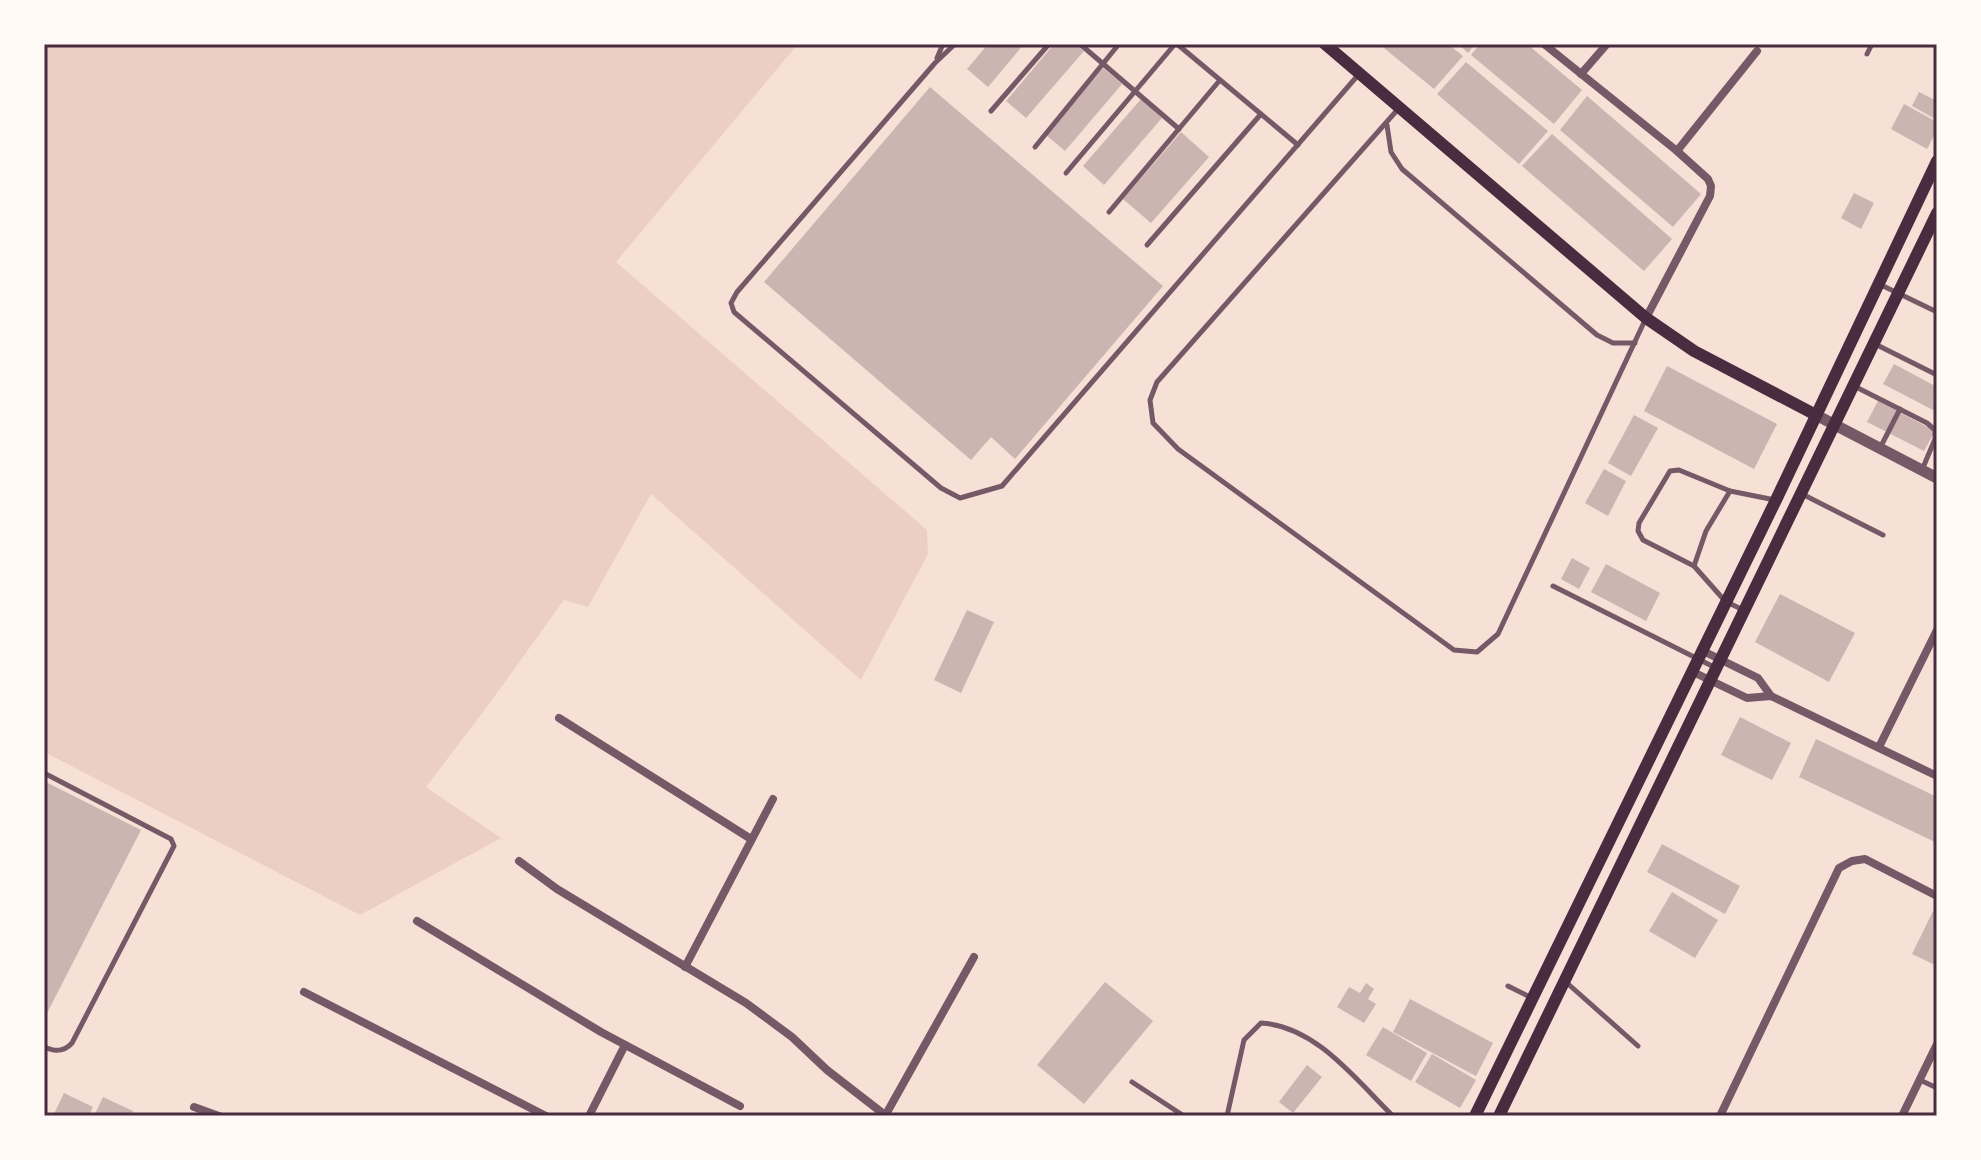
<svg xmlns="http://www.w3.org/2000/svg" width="1981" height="1160" font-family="'Fira Sans Condensed',sans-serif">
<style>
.green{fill:#ebcfc5}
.building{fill:#ccb4b1}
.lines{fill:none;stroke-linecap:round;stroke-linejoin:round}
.service{stroke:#755966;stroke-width:5}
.minor{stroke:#755966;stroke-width:8}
.tertiary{stroke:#755966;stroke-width:11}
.secondary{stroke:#4a2c40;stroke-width:12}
.neatline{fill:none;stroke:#4a2c40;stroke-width:3}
</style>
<rect width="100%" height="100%" fill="#f7e1d7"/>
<path class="green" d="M44,44H798L616,262L927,530L928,554L861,680L651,494L588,607L564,600L489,704L426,787L501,838L360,915L44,752Z"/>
<g class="building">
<path d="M988,44H1024L988,87L967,69Z"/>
<path d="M1054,44H1075L1084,51L1026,118L1006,101Z"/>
<path d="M1379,44H1448L1463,56L1434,89Z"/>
<path d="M1458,44H1475L1468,53Z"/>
<path d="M1480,44H1527L1582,90L1554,124L1471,55Z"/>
<path d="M1466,62L1548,131L1519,164L1437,94Z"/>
<path d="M1103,68L1122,84L1065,151L1046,135Z"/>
<path d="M930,87L1163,286L1015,459L991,437L971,460L764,282Z"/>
<path d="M1919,92L1937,101V120L1912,106Z"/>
<path d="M1587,96L1701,194L1673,227L1560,130Z"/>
<path d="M1141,99L1162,118L1104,185L1083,166Z"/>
<path d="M1904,104L1937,122V130L1927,149L1891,129Z"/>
<path d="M1181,132L1209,157L1151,223L1123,199Z"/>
<path d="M1552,134L1672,239L1644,271L1522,166Z"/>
<path d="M1854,193L1874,203L1861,229L1841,218Z"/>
<path d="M1894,364L1937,387V412L1883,384Z"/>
<path d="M1667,366L1777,424L1754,469L1644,411Z"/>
<path d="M1878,401L1935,431L1924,451L1867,422Z"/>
<path d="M1634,415L1658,428L1631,476L1608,463Z"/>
<path d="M1604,469L1626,481L1608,516L1585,503Z"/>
<path d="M1572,558L1590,568L1579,589L1561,579Z"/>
<path d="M1606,564L1660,593L1646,621L1591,592Z"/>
<path d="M1780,594L1855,633L1829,682L1755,642Z"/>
<path d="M967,610L994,622L961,693L934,680Z"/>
<path d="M1740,717L1791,743L1772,780L1721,755Z"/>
<path d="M1816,739L1937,797V843L1799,777Z"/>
<path d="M44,781L141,830L44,1019Z"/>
<path d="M1662,844L1740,886L1725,914L1647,872Z"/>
<path d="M1672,892L1718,920L1695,958L1649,931Z"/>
<path d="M1933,911L1937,913V966L1912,954Z"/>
<path d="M1105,982L1153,1021L1084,1104L1037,1065Z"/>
<path d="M1366,983L1374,989L1368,999L1376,1004L1364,1023L1337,1007L1349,987L1360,993Z"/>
<path d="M1410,999L1493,1043L1476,1076L1393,1032Z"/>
<path d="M1383,1027L1427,1053L1411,1081L1366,1055Z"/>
<path d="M1432,1054L1476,1080L1460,1108L1415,1082Z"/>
<path d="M1307,1065L1322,1077L1293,1113L1279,1102Z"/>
<path d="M64,1093L93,1107L89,1116H53Z"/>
<path d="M103,1097L133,1111L131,1116H94Z"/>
</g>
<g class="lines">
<g class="service">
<path d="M955,44L935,63L737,292L731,303L734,312L941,488L960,498L1002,486L1359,74"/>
<path d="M1080,44L1179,129"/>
<path d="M1177,44L1298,145"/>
<path d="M1867,54L1872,44"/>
<path d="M937,58L943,44"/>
<path d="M1399,108L1157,382L1150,400L1153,423L1178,449L1454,650L1477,652L1498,634L1646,318"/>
<path d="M991,111L1049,44"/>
<path d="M1387,125L1391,152L1402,169L1597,335L1613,343H1635"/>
<path d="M1035,147L1119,44"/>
<path d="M1066,173L1175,44"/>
<path d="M1109,212L1220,80"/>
<path d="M1147,245L1261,114"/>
<path d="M1879,284L1937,312"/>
<path d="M1875,344L1937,375"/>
<path d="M1854,386L1927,423L1935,430V439L1922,470"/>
<path d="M1880,448L1900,409"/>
<path d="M1802,494L1883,535"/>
<path d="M1694,566L1643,540L1638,531L1639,523L1670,471L1679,470L1730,491"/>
<path d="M1553,586L1716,668"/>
<path d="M1745,611L1725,601L1694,566L1706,531L1730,491L1775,500"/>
<path d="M44,773L171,839L174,846L72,1043C64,1052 55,1052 44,1047"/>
<path d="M1567,983L1638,1046"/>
<path d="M1508,986L1532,998"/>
<path d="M1920,1080L1937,1088"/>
<path d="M1132,1082L1184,1116"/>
<path d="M1227,1116L1244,1040L1261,1023C1316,1026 1356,1080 1393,1116"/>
</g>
<g class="minor">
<path d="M1544,44L1677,151L1708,179L1711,186L1710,196L1646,318"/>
<path d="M1581,74L1607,44"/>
<path d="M1677,151L1757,51"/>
<path d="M1701,650L1758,678L1771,696"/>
<path d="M1691,671L1747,698L1771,696L1937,776"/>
<path d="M559,718L751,839"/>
<path d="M1879,747L1937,630"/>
<path d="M519,861L557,889L746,1003L792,1037L827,1070L885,1115"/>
<path d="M417,921L601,1032L740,1106"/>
<path d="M685,967L773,799"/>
<path d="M304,992L546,1116"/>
<path d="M194,1107L219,1116"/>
<path d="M589,1116L625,1045"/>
<path d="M885,1116L974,957"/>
<path d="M1720,1116L1839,868L1852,861L1865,859L1937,896"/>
<path d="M1902,1116L1937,1044"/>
</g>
<path class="tertiary" d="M1816,415L1937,478"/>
<g class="secondary">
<path d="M1325,44L1646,318L1694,351L1816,415"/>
<path d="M1475,1116L1776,500L1937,161"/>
<path d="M1499,1116L1937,213"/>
</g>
</g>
<rect width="1981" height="1160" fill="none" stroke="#fffaf5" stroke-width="92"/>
<rect x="46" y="46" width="1889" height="1068" class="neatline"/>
</svg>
